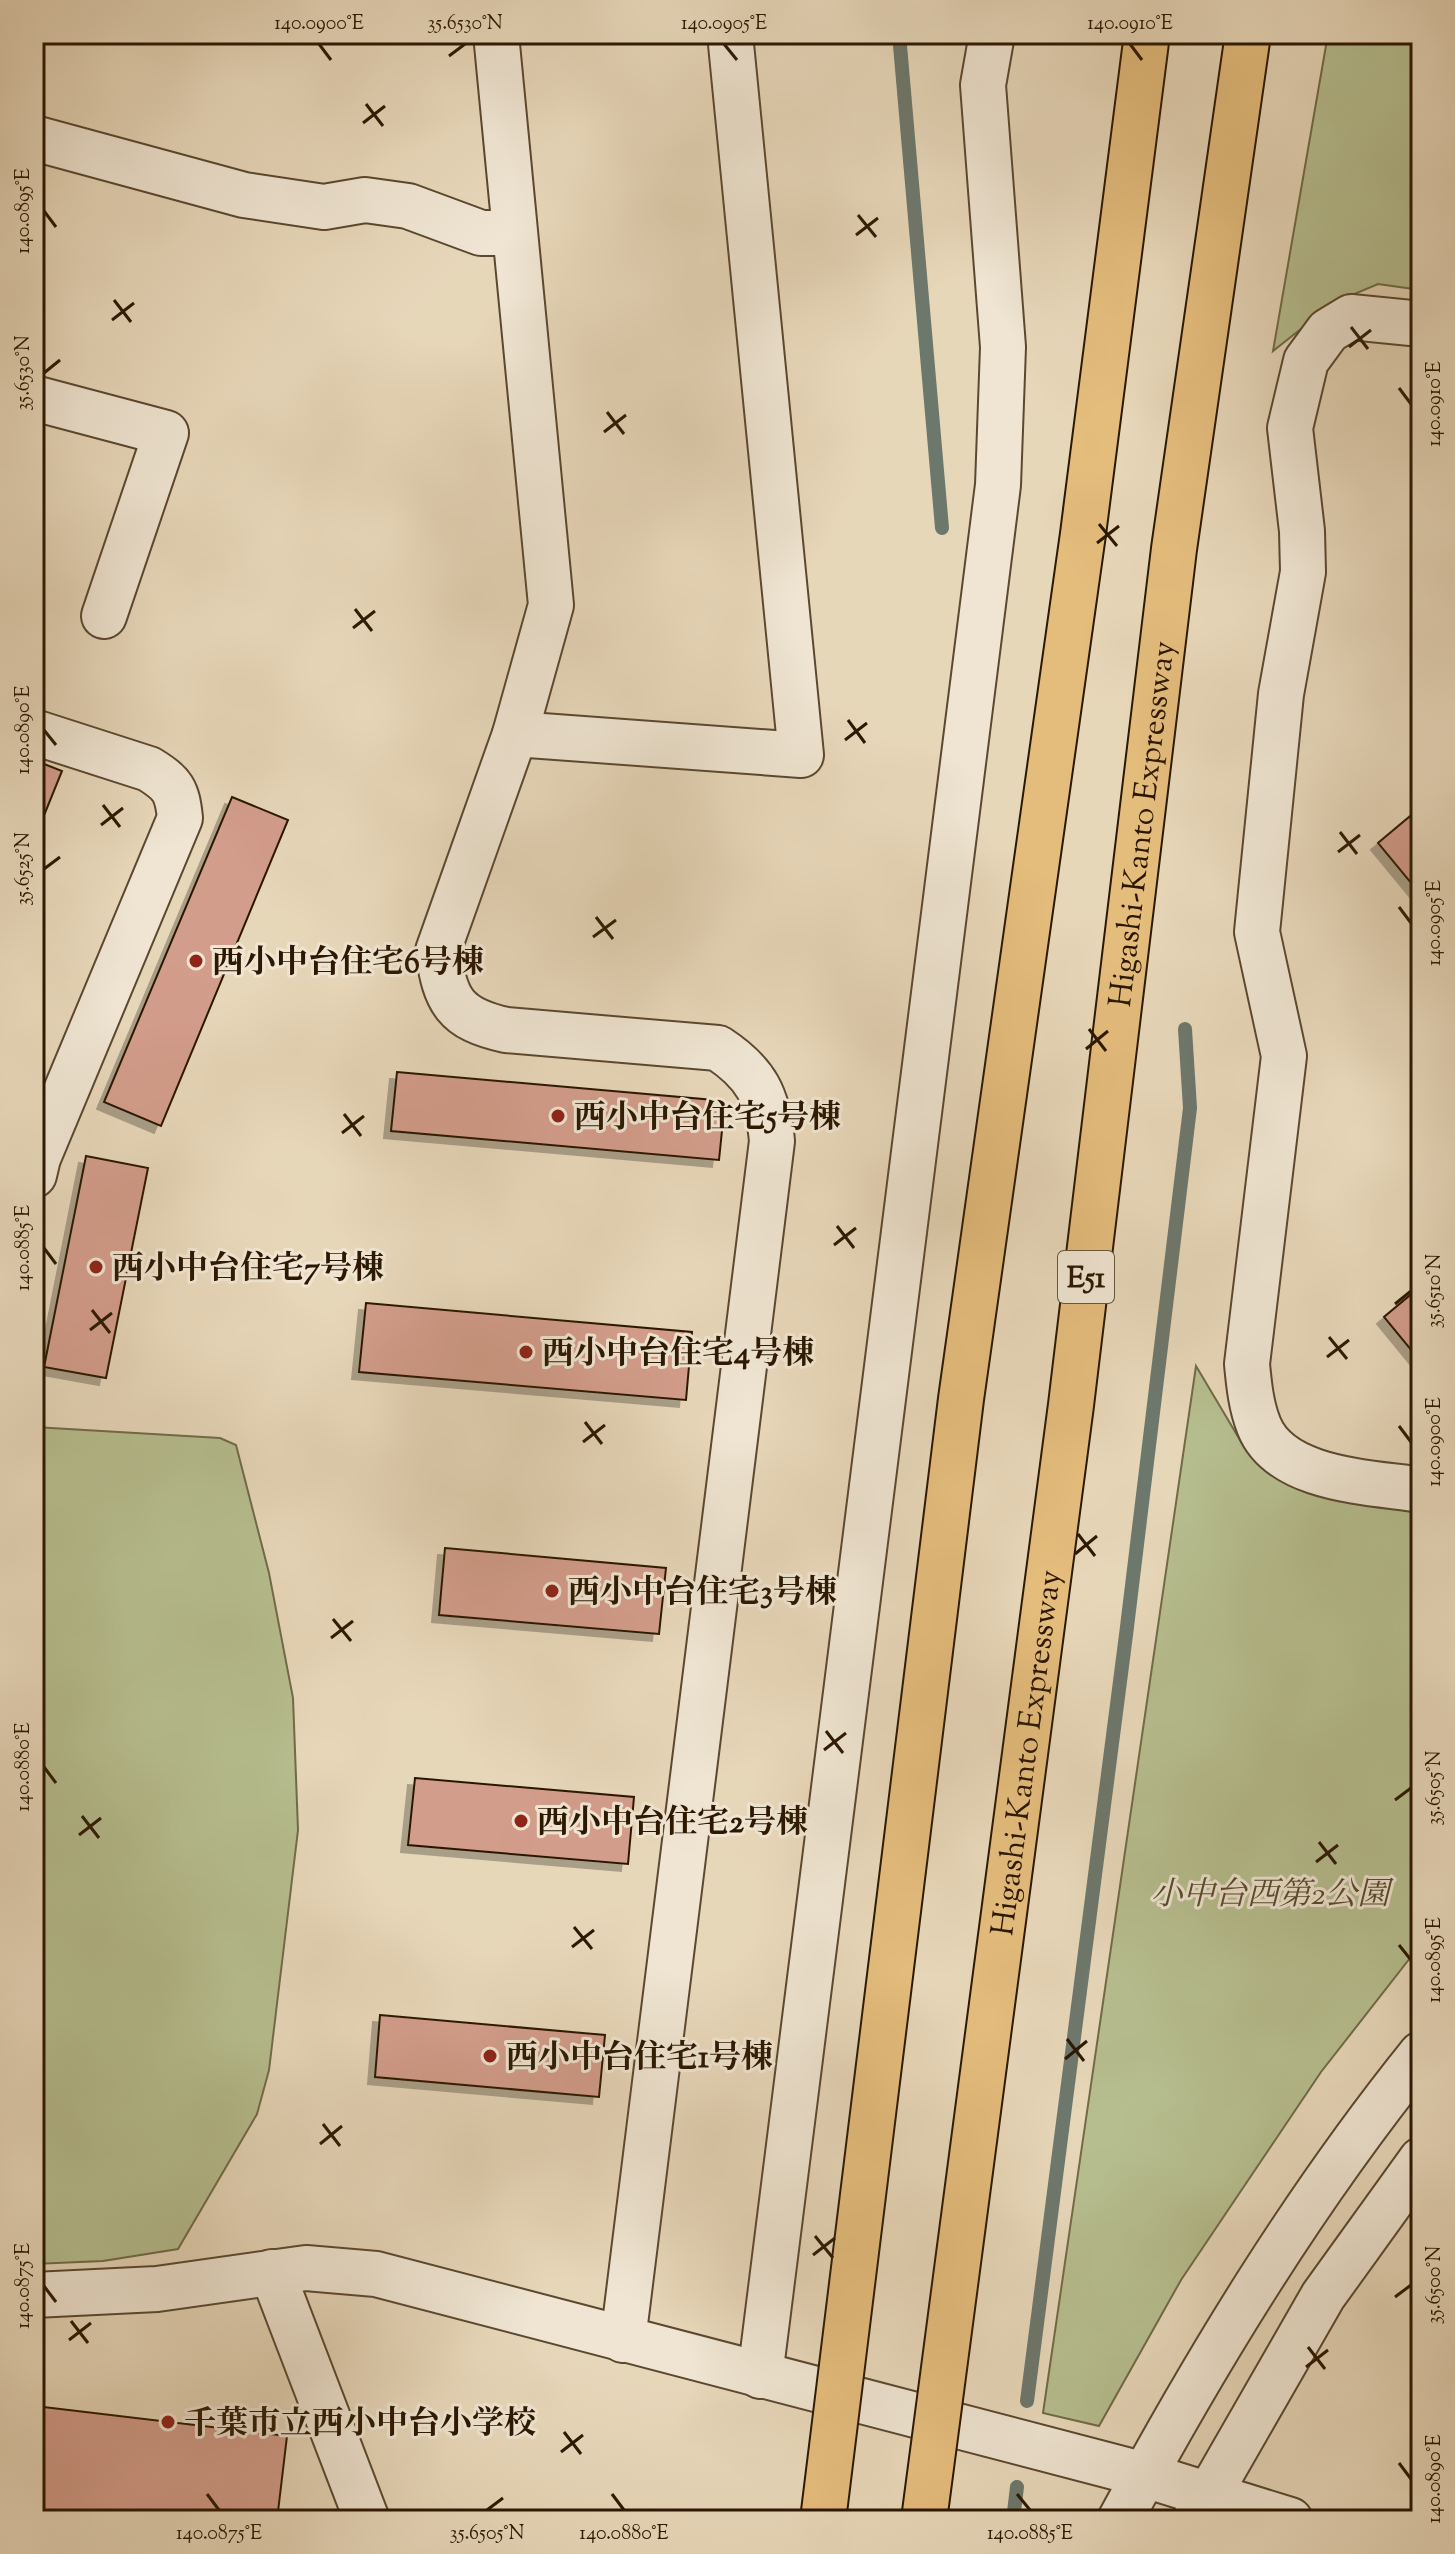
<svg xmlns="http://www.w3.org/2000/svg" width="1455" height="2554" font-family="'Sorts Mill Goudy','Noto Serif JP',serif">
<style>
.green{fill:#b6be8f;stroke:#716b48;stroke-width:2}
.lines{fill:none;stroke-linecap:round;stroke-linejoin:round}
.stream{stroke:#6d786d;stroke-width:14}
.building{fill:#d39d8b;stroke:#2c1802;stroke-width:2;filter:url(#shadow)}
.minor-casing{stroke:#5b4830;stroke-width:48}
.minor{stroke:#efe5d2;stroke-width:44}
.highway-bridge-casing{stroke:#2c1802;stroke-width:48;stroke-linecap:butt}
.highway-bridge{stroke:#e4bc7c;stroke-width:44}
.ticks{fill:none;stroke:#2c1802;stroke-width:3}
.poi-dot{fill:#8f2418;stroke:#efe5d2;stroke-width:3}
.labels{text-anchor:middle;stroke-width:6;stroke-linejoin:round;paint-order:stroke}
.shield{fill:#efe5d2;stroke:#665640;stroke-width:2}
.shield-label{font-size:30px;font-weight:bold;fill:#2c1802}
.street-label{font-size:32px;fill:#2c1802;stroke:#efe5d2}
.poi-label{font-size:32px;font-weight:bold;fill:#2c1802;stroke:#efe5d2;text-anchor:start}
.park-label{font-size:32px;font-style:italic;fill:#554a2c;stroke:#efe5d2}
.neatline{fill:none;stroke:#2c1802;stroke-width:3}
.ticks-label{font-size:20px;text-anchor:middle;fill:#2c1802}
</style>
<defs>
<filter id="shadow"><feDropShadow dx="-7" dy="7" stdDeviation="0" flood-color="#0004"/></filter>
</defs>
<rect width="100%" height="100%" fill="#e7d7b9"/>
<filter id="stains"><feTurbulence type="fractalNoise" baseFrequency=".0025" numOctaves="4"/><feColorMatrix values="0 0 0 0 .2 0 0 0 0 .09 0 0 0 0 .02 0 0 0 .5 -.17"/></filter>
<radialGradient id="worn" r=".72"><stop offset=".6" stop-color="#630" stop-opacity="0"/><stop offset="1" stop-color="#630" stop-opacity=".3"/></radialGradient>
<g class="green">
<path d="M1328,34H1421V290L1378,284L1335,302L1273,351Z"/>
<path d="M1196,1366L1246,1450L1305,1489L1421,1510V1944L1321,2072L1181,2280L1099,2426L1043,2413Z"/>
<path d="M34,1427L220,1438L236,1445L269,1573L293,1698L298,1830L269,2070L257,2114L178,2249L103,2261L34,2264Z"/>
</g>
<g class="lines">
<g class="stream">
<path d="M899,34L942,528"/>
<path d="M1027,2401L1126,1635L1190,1108L1185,1029"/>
<path d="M1013,2520L1017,2487"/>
</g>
</g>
<g class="building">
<path d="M34,760L62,771L34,840Z"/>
<path d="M232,797L288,820L161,1126L104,1102Z"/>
<path d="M1421,807V895L1378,843Z"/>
<path d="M397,1072L725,1101L719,1160L391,1131Z"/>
<path d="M86,1156L148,1168L106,1378L44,1367Z"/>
<path d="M1421,1286V1362L1384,1317Z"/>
<path d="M366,1303L692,1332L686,1400L359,1372Z"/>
<path d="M445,1548L666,1568L659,1634L439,1615Z"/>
<path d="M415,1778L634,1797L628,1864L408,1845Z"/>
<path d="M380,2015L605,2035L599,2097L375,2077Z"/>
<path d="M35,2406L287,2436L277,2520H34Z"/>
</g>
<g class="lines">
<g class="minor-casing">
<g id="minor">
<path d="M496,34L551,605L515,734L438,951C445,1001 455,1019 506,1030L718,1048C756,1073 768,1096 772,1141L623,2340"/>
<path d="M34,138L244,195L324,207L365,200L408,206L481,233H514"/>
<path d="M1421,324L1351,317L1328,331L1306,361L1290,428L1302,531L1303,572L1281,694L1257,932L1284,1056L1247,1364C1249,1385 1251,1406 1259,1426C1281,1481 1371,1482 1421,1490"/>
<path d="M34,398L166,433L104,616"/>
<path d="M34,732L149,769C173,784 177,790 180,818L38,1158L34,1175"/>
<path d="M515,734L801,755L730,34"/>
<path d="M272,2272L367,2520"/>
<path d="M34,2295L157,2289L306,2268L376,2274L1145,2475L1290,2520"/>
<path d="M760,2376L998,485L1003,347L983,85L992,34"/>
<path d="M1195,2519L1323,2296L1421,2160"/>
<path d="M1120,2520C1208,2357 1305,2198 1421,2054"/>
</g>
</g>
<use href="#minor" class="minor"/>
<g class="highway-bridge-casing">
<g id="highway-bridge">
<path d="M823,2520L961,1399L1083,534L1147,34"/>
<path id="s1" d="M924,2520L1071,1405L1174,549L1248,34"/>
</g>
</g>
<use href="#highway-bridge" class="highway-bridge"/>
</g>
<path class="ticks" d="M319,44L331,60M724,44L737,60M1130,44L1142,60M449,56L465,44M366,104L383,126M363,123L385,106M44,211L56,227M858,215L876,237M856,235L878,218M114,300L131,322M112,320L134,303M1351,327L1368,349M1349,347L1371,330M44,373L60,360M1399,388L1411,404M607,412L624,434M604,432L626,415M1099,524L1117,546M1097,543L1119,526M355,609L372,631M353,628L375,611M848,720L865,743M44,730L56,745M845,740L867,723M103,805L120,827M101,825L123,808M1340,832L1357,854M1338,852L1360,835M44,869L60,857M1399,907L1411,923M596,917L613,939M593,937L616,920M1089,1029L1106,1051M1086,1049L1108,1031M344,1114L361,1136M342,1133L364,1116M837,1226L854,1248M834,1245L856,1228M44,1248L56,1264M1395,1304L1411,1291M92,1310L110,1333M90,1330L112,1313M1329,1337L1347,1359M1327,1357L1349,1340M585,1422L602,1444M1399,1426L1411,1442M583,1442L605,1425M1078,1534L1095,1556M1075,1554L1097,1536M333,1619L351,1641M331,1638L353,1621M826,1731L843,1753M824,1750L846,1733M44,1767L56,1783M1395,1800L1411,1788M82,1816L99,1838M79,1835L101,1818M1319,1842L1336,1864M1316,1862L1338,1845M574,1927L592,1949M1399,1945L1411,1960M572,1947L594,1930M1067,2039L1084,2061M1065,2059L1087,2041M323,2124L340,2146M320,2144L342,2126M815,2236L833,2258M813,2255L835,2238M44,2286L56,2302M1395,2297L1411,2285M71,2321L88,2343M69,2340L91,2323M1308,2347L1325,2369M1306,2367L1328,2350M564,2432L581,2454M561,2452L583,2435M1399,2463L1411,2479M207,2494L219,2510M612,2494L624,2510M1017,2494L1030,2510M487,2510L503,2498"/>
<g class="poi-dot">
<circle cx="196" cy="961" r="8"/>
<circle cx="558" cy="1116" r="8"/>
<circle cx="96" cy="1267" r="8"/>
<circle cx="526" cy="1352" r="8"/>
<circle cx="552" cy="1591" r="8"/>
<circle cx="521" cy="1821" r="8"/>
<circle cx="490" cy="2056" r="8"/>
<circle cx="168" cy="2422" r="8"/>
</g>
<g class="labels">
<rect class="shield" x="1058" y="1251" width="56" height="52" rx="6"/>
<g class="shield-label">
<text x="1086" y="1287">E51</text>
</g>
<g class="street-label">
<text dy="11" stroke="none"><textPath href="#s1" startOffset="1710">Higashi-Kanto Expressway</textPath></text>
<text dy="11" stroke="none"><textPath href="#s1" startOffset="774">Higashi-Kanto Expressway</textPath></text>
</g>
<g class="poi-label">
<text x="212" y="972">西小中台住宅6号棟</text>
<text x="574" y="1127">西小中台住宅5号棟</text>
<text x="112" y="1278">西小中台住宅7号棟</text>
<text x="542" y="1363">西小中台住宅4号棟</text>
<text x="568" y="1602">西小中台住宅3号棟</text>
<text x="537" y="1832">西小中台住宅2号棟</text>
<text x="506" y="2067">西小中台住宅1号棟</text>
<text x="184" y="2433">千葉市立西小中台小学校</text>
</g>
<g class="park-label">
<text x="1270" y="1904">小中台西第2公園</text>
</g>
</g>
<rect width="1455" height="2554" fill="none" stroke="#e7d7b9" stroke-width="88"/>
<rect x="44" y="44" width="1367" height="2466" class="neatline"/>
<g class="ticks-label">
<text x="319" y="29">140.0900°E</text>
<text x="465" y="29">35.6530°N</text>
<text x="724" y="29">140.0905°E</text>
<text x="1130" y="29">140.0910°E</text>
<text transform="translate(22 211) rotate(-90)" y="7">140.0895°E</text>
<text transform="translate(22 373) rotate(-90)" y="7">35.6530°N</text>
<text transform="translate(1433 404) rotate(-90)" y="7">140.0910°E</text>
<text transform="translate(22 730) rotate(-90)" y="7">140.0890°E</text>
<text transform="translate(22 869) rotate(-90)" y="7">35.6525°N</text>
<text transform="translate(1433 923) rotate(-90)" y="7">140.0905°E</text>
<text transform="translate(22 1248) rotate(-90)" y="7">140.0885°E</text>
<text transform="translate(1433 1291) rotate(-90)" y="7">35.6510°N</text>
<text transform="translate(1433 1442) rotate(-90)" y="7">140.0900°E</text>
<text transform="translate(22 1767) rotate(-90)" y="7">140.0880°E</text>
<text transform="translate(1433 1788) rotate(-90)" y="7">35.6505°N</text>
<text transform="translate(1433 1960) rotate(-90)" y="7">140.0895°E</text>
<text transform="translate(1433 2285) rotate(-90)" y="7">35.6500°N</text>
<text transform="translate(22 2286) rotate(-90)" y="7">140.0875°E</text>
<text transform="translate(1433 2479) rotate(-90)" y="7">140.0890°E</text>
<text x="219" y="2539">140.0875°E</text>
<text x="487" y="2539">35.6505°N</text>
<text x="624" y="2539">140.0880°E</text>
<text x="1030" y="2539">140.0885°E</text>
</g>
<rect width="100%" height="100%" filter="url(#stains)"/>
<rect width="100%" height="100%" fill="url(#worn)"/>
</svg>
